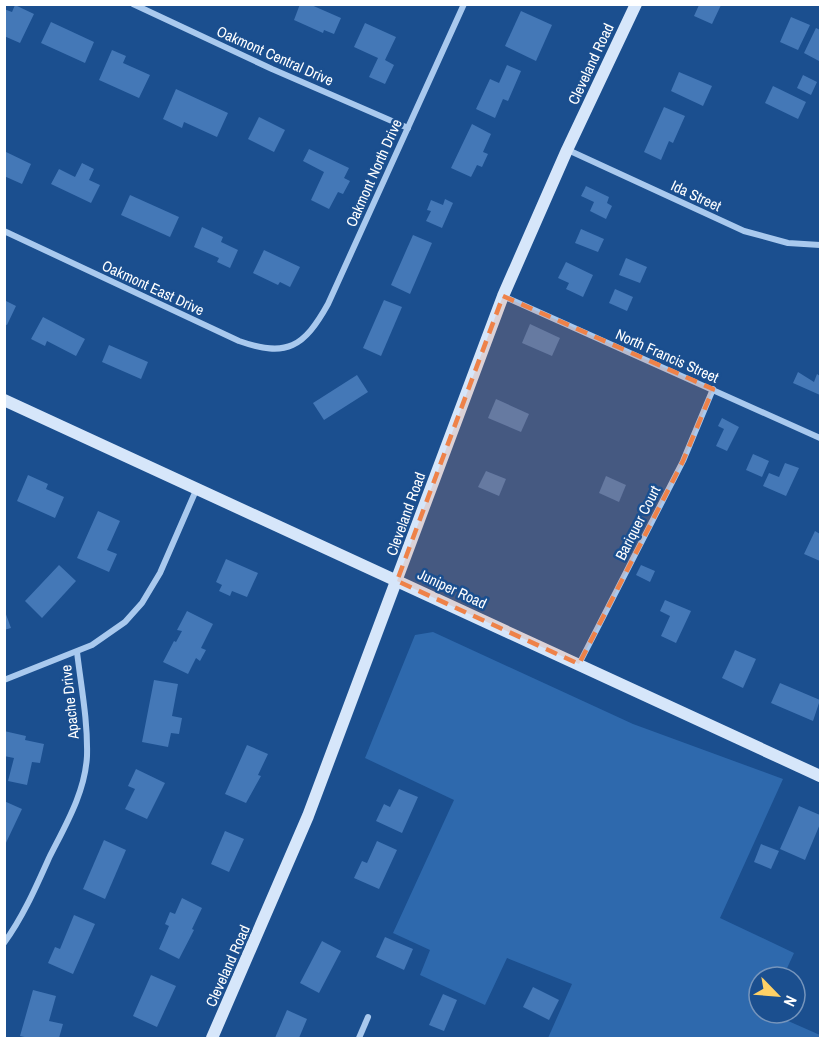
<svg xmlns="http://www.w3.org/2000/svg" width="825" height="1043" font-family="'Archivo Narrow',sans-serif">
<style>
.green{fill:#2e69ad}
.building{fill:#4478b7}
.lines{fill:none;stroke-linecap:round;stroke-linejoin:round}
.street{stroke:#a9c9ee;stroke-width:6}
.secondary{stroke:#d6e6fa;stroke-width:12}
.marked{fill:#ee8249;fill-opacity:0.2;stroke:#ee8249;stroke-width:4.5;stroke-dasharray:12 8;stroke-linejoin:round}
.labels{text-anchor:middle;stroke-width:5;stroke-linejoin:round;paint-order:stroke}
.street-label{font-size:15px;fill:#fff;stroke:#1b4f8f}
</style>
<rect width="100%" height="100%" fill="#1b4f8f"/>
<path class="green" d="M433,632L633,724L783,779L720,918L794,953L783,977H759V1013H770L820,1035V1038H548L572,984L507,958L485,1005L420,975L430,950L393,933L454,800L365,758L415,635Z"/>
<g class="building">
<path d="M300,4H309L341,18L334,34L324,30L323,33L294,20Z"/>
<path d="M15,5L34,14L20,43L4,36V9L12,12Z"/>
<path d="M699,5H721L712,24L694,16Z"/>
<path d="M521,11L552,25L536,61L505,46Z"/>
<path d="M791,17L810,25L798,50L780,42Z"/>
<path d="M51,22L94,42L85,63L41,43Z"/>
<path d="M365,23L396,37L385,60L394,65L385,84L369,77L378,58L354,47Z"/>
<path d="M816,28L820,30V57L819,61L804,53Z"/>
<path d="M112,50L126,56L123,63L150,75L139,98L99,80Z"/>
<path d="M507,65L521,71L508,101L503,99L495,118L476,109L490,79L499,83Z"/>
<path d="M679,72L712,86L703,106L671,91Z"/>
<path d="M803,75L817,82L811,95L797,88Z"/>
<path d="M773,86L806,102L798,119L765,103Z"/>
<path d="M176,89L228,113L217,137L184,122L182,128L163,119Z"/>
<path d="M664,107L685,116L673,143L669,141L661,160L644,152Z"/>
<path d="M259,117L285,130L274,152L248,139Z"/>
<path d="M472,124L491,134L483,152L488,154L482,167L477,165L471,177L451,168Z"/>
<path d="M309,149L349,168L344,178L350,181L343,194L338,192L329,209L311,200L324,172L303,161Z"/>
<path d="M4,151L31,164L22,184L4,176Z"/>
<path d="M82,163L94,169L89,180L100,185L91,203L51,184L59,169L75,177Z"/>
<path d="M586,186L609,197L607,203L612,206L606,219L590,211L594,202L581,196Z"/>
<path d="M130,195L179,217L170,237L121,215Z"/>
<path d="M445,199L453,203L442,228L426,221L431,211L427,210L431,200L443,205Z"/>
<path d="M202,227L223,237L221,242L238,250L230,268L217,262L219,258L194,247Z"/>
<path d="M581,229L604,239L598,252L575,243Z"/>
<path d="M413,235L432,243L410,294L391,285Z"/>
<path d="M264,250L300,267L290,287L280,282L278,285L253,273Z"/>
<path d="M626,258L647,267L640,283L619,275Z"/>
<path d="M566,262L593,275L583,297L566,289L569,283L558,278Z"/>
<path d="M615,289L633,297L627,311L609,303Z"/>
<path d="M4,300L16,306L7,325L4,324Z"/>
<path d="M384,300L402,307L381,356L363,348Z"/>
<path d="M43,317L85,339L76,356L47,341L45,346L31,339Z"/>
<path d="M530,324L560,338L552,356L522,343Z"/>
<path d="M109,345L148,362L141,379L102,362Z"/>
<path d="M798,372L814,382L817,374L820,376V395L793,383Z"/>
<path d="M357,375L368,392L324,420L313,403Z"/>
<path d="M496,399L529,414L521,432L488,418Z"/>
<path d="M722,418L739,427L727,451L716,446L724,429L718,426Z"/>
<path d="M753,454L769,461L762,477L746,470Z"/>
<path d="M785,463L799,468L786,496L763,486L769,473L779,477Z"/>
<path d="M486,471L506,479L499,496L478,487Z"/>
<path d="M28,475L48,484L46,489L64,497L55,518L17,501Z"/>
<path d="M606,476L626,485L619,502L599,493Z"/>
<path d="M98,511L120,521L107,550L117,554L109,572L77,558Z"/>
<path d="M815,531L820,534V561L804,554Z"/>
<path d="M226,559L258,573L247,597L232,591L230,596L219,591L222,585L216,582Z"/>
<path d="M59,565L76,581L42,618L25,601Z"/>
<path d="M641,565L655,571L650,582L636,575Z"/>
<path d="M665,600L691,611L676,643L661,636L670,616L660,611Z"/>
<path d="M4,609L11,628L4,630Z"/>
<path d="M187,611L213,624L201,648L206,650L200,661L196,658L188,674L163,662L174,641L176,642L182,631L177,630Z"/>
<path d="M735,650L756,659L743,688L722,678Z"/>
<path d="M154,680L178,684L172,716L182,718L179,734L171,733L168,747L142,742Z"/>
<path d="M780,683L820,700L813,721L771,703Z"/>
<path d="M4,731L26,736L25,740L44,744L40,763L32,762L27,785L8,781L14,758L4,756Z"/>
<path d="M247,745L268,754L258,775L261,776L246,803L225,794Z"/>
<path d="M136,769L165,783L147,819L125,809L135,789L128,786Z"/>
<path d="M399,789L418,797L402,833L376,821L384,804L390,807Z"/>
<path d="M4,801L22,809L4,847Z"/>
<path d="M799,806L820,815V824L805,860L780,849Z"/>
<path d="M225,831L244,839L229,872L211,864Z"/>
<path d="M104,840L126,850L105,899L83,889Z"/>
<path d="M377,841L397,850L379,889L354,878L362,861L367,863Z"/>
<path d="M761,844L779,851L771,869L754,862Z"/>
<path d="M182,898L202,908L192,929L194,930L179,959L159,949L169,926L165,924L170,912L175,914Z"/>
<path d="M74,915L95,924L73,974L48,963L55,947L60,949Z"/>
<path d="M385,937L413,949L404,970L376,957Z"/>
<path d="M322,941L341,951L319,993L300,983Z"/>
<path d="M151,975L176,986L157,1027L133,1016Z"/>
<path d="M533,987L559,1000L549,1020L523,1007Z"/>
<path d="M33,990L56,996L49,1021L63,1024L59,1038H29L20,1036Z"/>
<path d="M443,994L457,1000L444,1031L429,1025Z"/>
<path d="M287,1010L307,1019L299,1038H275Z"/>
</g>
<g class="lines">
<g class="street">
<path d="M133,4L272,69L408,128"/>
<path d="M568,150L744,231L788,243L820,245"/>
<path d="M4,231L239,341C287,358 304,347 328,304L464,4"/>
<path d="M503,296L820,438"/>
<path d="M579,664L683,461L713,389"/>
<path d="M4,680L92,645L125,622L142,603L160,573L197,488"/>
<path d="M4,943C23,917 36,887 49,858C65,826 85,793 87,756C88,721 81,686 77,652"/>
<path d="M359,1038L368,1017"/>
</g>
<g class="secondary">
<path d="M4,400L820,776"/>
<path d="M212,1038L308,816L503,296L567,150L636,4"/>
</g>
</g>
<path class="marked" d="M503,296L713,389L683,461L579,664L397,581Z"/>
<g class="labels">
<g class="street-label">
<text transform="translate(275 56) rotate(24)" y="5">Oakmont Central Drive</text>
<text transform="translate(591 64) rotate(-65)" y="5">Cleveland Road</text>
<text transform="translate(374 173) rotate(-66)" y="5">Oakmont North Drive</text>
<text transform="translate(696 196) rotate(25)" y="5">Ida Street</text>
<text transform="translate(153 288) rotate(25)" y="5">Oakmont East Drive</text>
<text transform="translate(667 356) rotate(24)" y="5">North Francis Street</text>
<text transform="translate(406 514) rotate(-70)" y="5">Cleveland Road</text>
<text transform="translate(638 523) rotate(-63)" y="5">Bariquer Court</text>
<text transform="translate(452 589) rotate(25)" y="5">Juniper Road</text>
<text transform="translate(70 702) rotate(-96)" y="5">Apache Drive</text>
<text transform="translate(228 966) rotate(-66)" y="5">Cleveland Road</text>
</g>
</g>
<rect width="825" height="1043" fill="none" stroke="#ffffff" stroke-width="12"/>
<g transform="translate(777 995) rotate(115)"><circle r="28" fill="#1b4f8f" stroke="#7695bc" stroke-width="1.5"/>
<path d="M0-4.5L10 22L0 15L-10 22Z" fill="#ffd166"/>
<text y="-9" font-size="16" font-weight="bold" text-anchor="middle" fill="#ffffff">N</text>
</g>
</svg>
